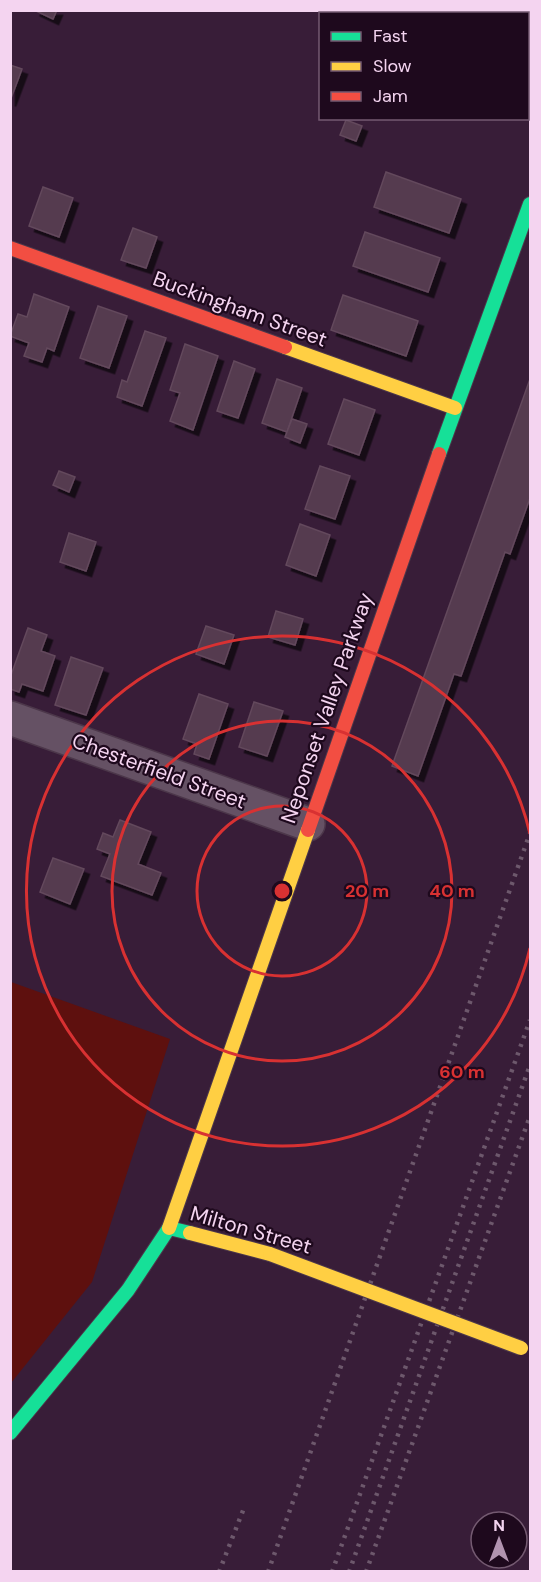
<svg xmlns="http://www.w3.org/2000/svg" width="541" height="1582" font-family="'DM Sans',sans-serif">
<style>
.green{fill:#5e100e}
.building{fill:#543b4f;stroke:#63485c;stroke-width:1.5;filter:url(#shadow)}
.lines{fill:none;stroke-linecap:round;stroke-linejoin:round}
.street-casing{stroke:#4c374a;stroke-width:36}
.fast-casing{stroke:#4c374a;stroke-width:16}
.slow-casing{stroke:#4c374a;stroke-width:16}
.jam-casing{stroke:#4c374a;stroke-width:16}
.street{stroke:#655164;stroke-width:33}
.fast{stroke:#16e098;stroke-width:14}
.slow{stroke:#ffcf43;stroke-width:14}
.jam{stroke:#f24e42;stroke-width:14}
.rail{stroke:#6d586c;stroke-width:4.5;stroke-dasharray:3 6;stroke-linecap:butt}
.slow-bridge-casing{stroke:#4c374a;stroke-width:16;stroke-linecap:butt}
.slow-bridge{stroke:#ffcf43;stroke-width:14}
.ring{fill:none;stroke:#d83132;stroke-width:3}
.labels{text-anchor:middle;stroke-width:4.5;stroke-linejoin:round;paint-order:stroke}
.street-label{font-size:21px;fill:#f4d4f0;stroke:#1e091d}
.centre{fill:#d83132;stroke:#1e091d;stroke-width:3}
.ring-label{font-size:18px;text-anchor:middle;font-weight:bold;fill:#d83132;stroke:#1e091d;stroke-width:4.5;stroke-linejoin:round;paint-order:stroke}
</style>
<defs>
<filter id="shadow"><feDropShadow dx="5.5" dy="5.5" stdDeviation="0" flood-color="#0009"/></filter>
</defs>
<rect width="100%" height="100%" fill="#381d38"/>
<path class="green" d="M11,982L170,1039L92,1282L11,1383Z"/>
<g class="building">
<path d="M34,10H57L53,19Z"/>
<path d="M10,65L22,69L10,101Z"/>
<path d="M346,120L362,126L356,141L340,135Z"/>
<path d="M386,172L461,199L449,233L374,207Z"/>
<path d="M43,187L73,198L59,237L29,226Z"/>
<path d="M133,228L157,237L146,268L121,260Z"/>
<path d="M365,232L440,258L428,292L353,266Z"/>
<path d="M34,294L69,307L54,351L47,348L42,362L24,356L29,343L10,336L18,314L27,317Z"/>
<path d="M343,295L418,321L406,356L331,330Z"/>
<path d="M98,306L127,316L109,368L80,358Z"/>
<path d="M145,331L166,338L142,406L117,397L122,380L127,382Z"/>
<path d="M185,344L218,356L193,430L170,421L180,393L170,390Z"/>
<path d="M234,361L255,369L238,418L217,411Z"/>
<path d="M277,379L302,388L287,432L262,423Z"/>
<path d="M530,379V498L510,554L505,552L461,676L454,674L418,776L392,766Z"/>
<path d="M344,399L375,410L359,455L328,444Z"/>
<path d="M292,419L307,424L300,443L285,437Z"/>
<path d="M320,466L350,476L335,519L305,509Z"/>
<path d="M59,471L75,477L69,492L53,485Z"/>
<path d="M300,524L330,535L316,576L286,565Z"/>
<path d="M69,533L96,542L86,571L60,562Z"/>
<path d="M276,611L303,619L295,645L268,637Z"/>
<path d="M206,626L234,635L224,664L196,654Z"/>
<path d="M28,628L47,635L41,651L55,656L43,691L22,684L19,692L10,689V678Z"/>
<path d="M71,657L103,668L86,715L55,705Z"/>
<path d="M199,694L228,704L209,759L194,754L197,744L183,739Z"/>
<path d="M254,702L283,711L267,756L239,747Z"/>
<path d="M120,820L151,832L138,864L161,873L152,895L101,876L110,854L97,849L103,833L113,837Z"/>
<path d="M53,858L84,869L70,904L40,892Z"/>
</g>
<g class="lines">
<g class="street-casing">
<path id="street" d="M10,718L308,824"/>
</g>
<g class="fast-casing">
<g id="fast">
<path d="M439,454L530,204"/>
<path d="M10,1433L128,1290L169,1228L190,1233"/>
</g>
</g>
<g class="slow-casing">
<g id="slow">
<path d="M285,347L455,408"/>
<path d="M169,1228L308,830"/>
<path d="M190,1233L270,1254"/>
</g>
</g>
<g class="jam-casing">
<g id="jam">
<path d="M10,248L285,347"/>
<path d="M308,830L439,454"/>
</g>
</g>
<use href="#street" class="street"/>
<use href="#fast" class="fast"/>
<use href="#slow" class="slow"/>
<use href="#jam" class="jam"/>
<g class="rail">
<path d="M219,1572L244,1508"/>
<path d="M268,1572L530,833"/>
<path d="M332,1572L530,1020"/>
<path d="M349,1572L530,1065"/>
<path d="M366,1572L530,1116"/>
</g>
<g class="slow-bridge-casing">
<path id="slow-bridge" d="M270,1254L521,1348"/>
</g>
<use href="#slow-bridge" class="slow-bridge"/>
</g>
<g class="ring">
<circle cx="282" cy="891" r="85"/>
<circle cx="282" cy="891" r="170"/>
<path d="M530 948A255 255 0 1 1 530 834"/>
</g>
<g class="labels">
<g class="street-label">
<text transform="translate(240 309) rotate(20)" y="7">Buckingham Street</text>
<text transform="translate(327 708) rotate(-71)" y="7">Neponset Valley Parkway</text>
<text transform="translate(159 771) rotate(20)" y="7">Chesterfield Street</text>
<text transform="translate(251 1230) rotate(16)" y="7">Milton Street</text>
</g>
</g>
<circle cx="282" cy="891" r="9" class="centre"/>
<g class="ring-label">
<text x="367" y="897">20 m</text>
<text x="452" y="897">40 m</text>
<text x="462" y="1078">60 m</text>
</g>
<rect width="541" height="1582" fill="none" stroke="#f4d4f0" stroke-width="24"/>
<rect x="319" y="12" width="210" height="108" fill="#1e091d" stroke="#745a71" stroke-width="1.5"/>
<rect x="331" y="32" width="30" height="9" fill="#16e098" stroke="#745a71" stroke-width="1.5"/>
<text x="373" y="42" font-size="18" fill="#f4d4f0">Fast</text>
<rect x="331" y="62" width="30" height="9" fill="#ffcf43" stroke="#745a71" stroke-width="1.5"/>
<text x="373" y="72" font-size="18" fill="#f4d4f0">Slow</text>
<rect x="331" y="92" width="30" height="9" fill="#f24e42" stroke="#745a71" stroke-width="1.5"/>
<text x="373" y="102" font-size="18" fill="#f4d4f0">Jam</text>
<g transform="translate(499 1540)"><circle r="28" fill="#1e091d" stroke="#745a71" stroke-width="1.5"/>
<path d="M0-4.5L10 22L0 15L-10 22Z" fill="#b294b0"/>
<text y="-9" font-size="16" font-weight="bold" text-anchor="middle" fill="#f4d4f0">N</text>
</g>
</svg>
